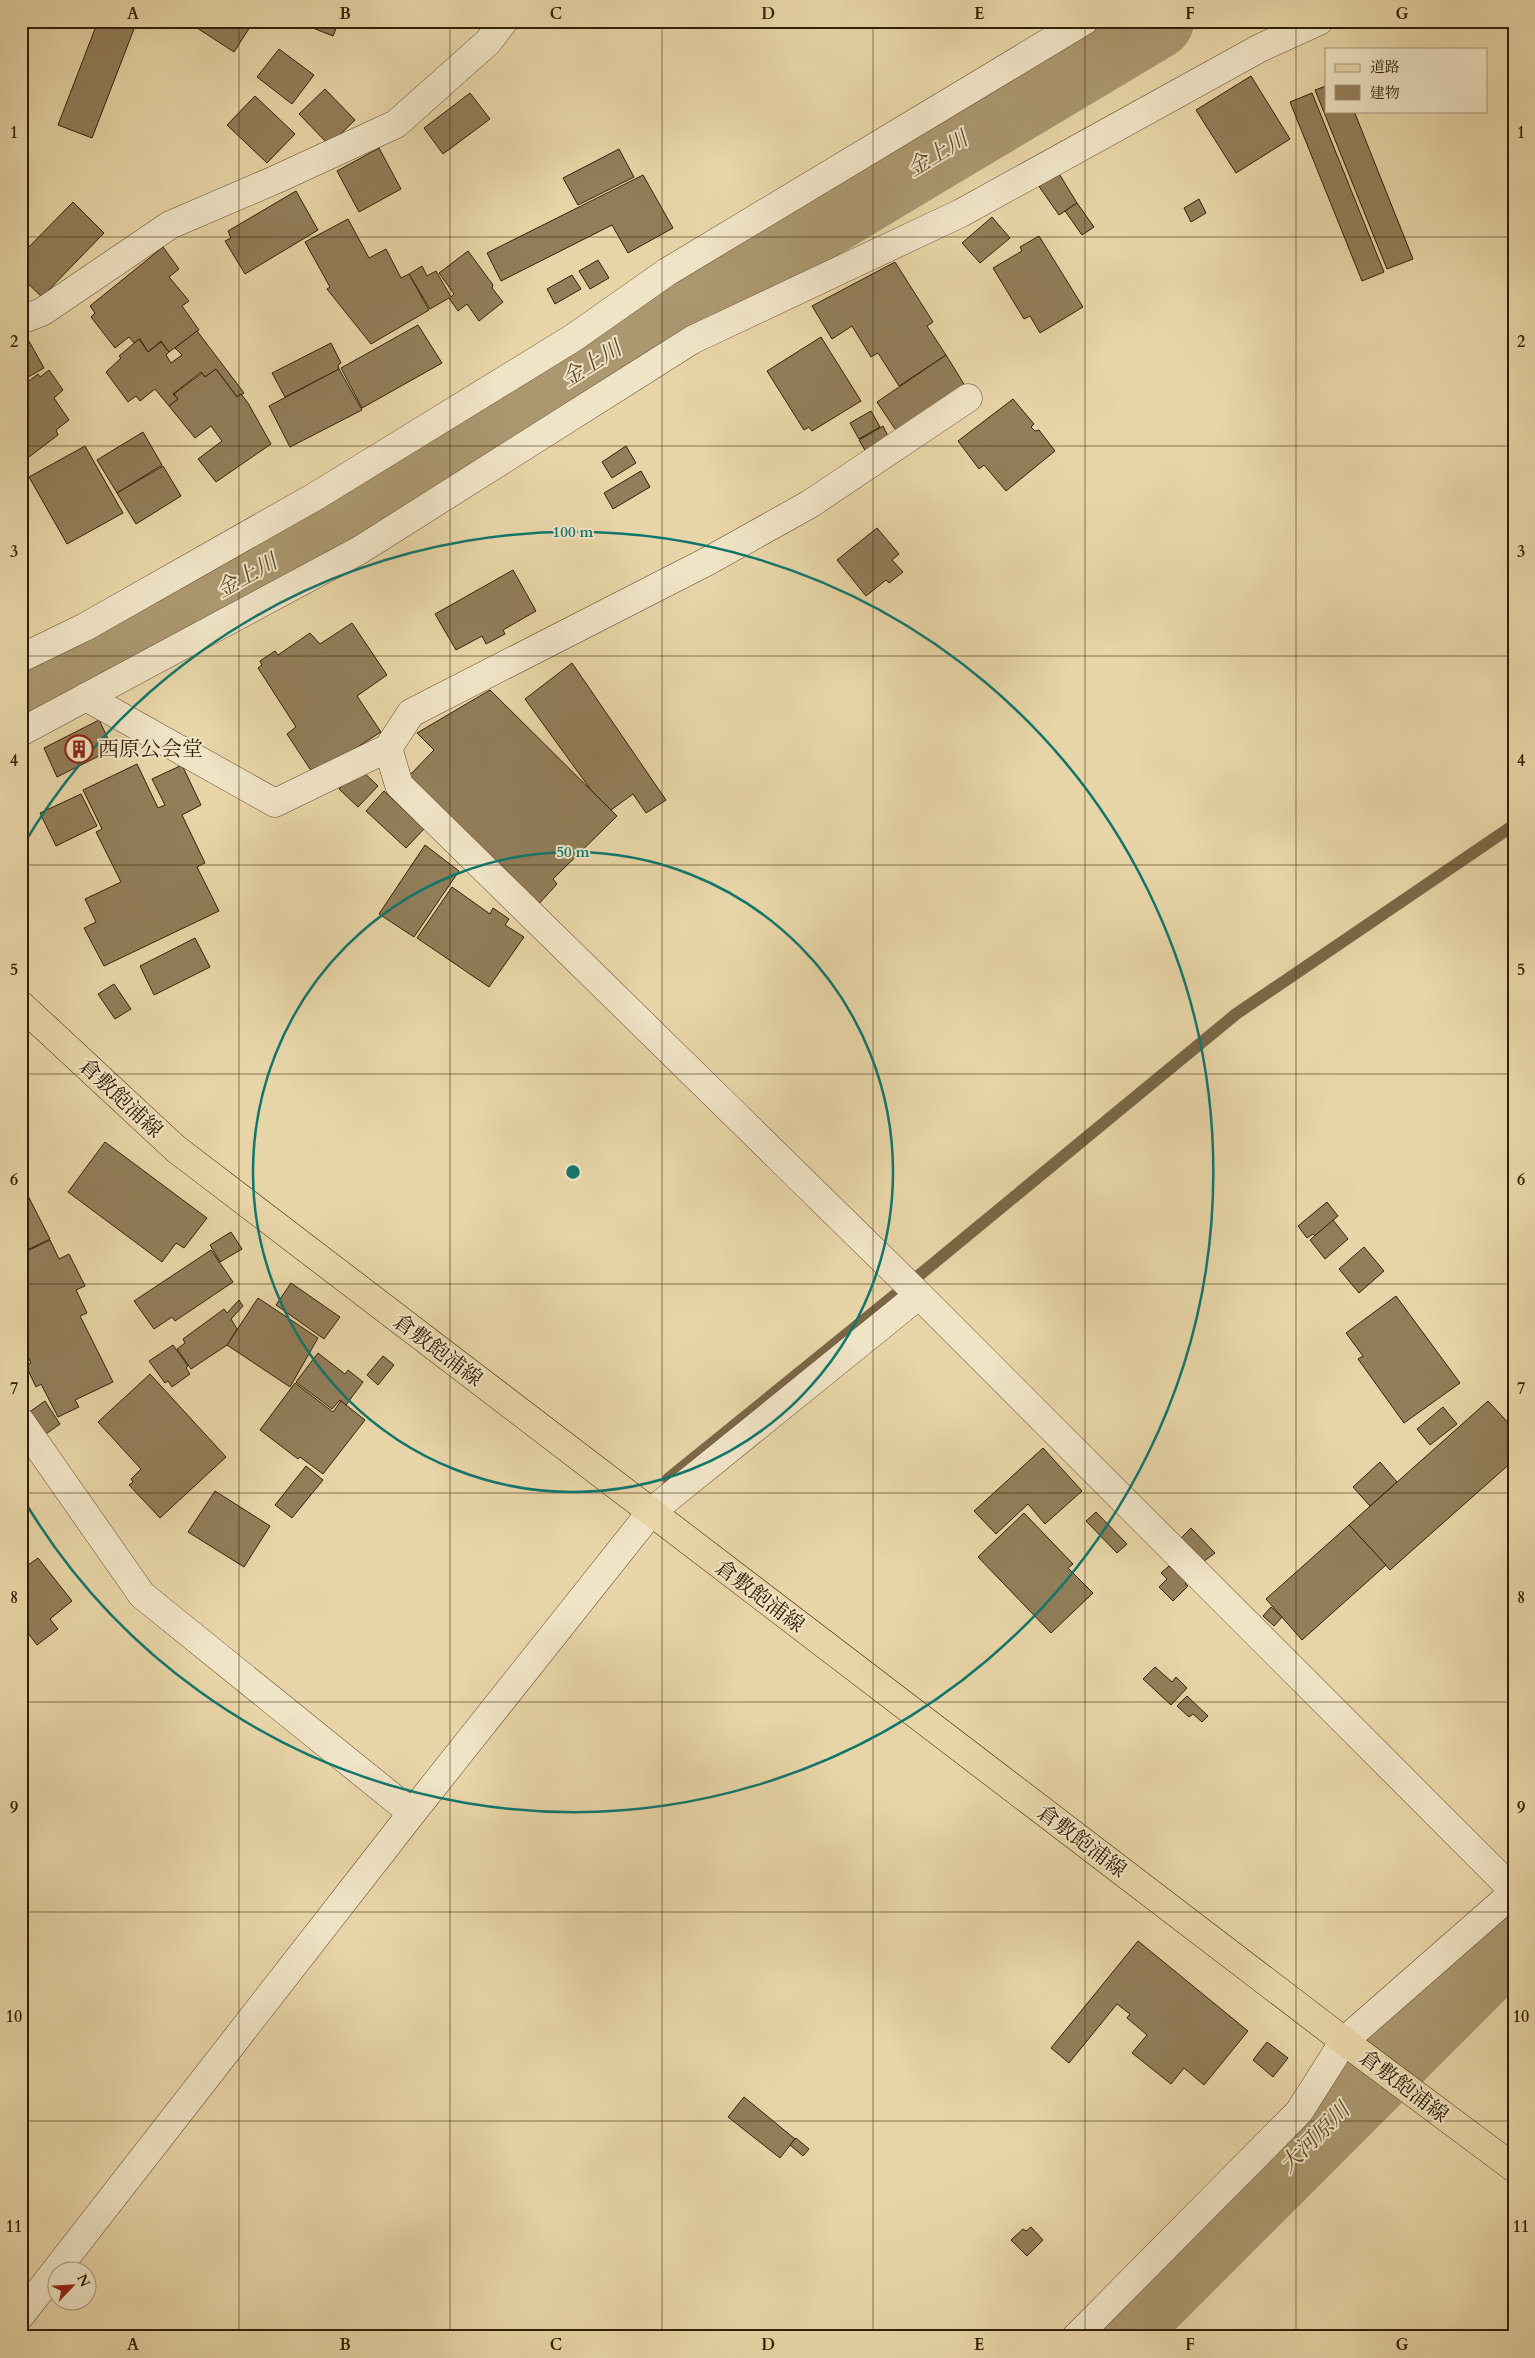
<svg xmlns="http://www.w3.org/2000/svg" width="1535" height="2358" font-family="Cardo,'Noto Serif JP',serif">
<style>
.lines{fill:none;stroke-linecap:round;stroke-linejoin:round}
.stream{stroke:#7b6746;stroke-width:12}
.river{stroke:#ab9770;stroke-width:76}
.building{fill:#927e5a;stroke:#342006}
.minor-casing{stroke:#614d2e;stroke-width:29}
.major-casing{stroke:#342006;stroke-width:29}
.minor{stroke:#f0e4c6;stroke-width:28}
.major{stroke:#e8d5a7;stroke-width:28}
.grid{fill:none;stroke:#342006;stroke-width:1;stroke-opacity:0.55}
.ring{fill:none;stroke:#0f766e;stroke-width:2.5}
.labels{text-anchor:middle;stroke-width:4;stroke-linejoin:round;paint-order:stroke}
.poi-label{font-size:21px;fill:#342006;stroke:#f0e4c6;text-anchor:start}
.street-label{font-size:21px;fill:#342006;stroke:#f0e4c6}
.water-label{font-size:22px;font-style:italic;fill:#5e4a2b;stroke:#f0e4c6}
.centre{fill:#0f766e;stroke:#f0e4c6;stroke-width:2.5}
.ring-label{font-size:15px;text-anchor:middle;font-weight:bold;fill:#0f766e;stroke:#f0e4c6;stroke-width:4;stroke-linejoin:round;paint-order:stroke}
.neatline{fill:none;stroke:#342006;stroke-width:2}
.grid-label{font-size:16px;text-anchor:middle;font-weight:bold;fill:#342006}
</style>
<rect width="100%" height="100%" fill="#e8d5a7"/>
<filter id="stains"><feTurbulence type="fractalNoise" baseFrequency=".004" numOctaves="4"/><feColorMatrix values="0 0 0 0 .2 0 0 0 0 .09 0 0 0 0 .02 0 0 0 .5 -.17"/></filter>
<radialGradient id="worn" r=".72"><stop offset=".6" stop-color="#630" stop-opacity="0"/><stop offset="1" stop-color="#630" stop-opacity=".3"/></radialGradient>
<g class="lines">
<g class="stream">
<path d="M917,1277L1236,1014L1514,825"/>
<path d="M668,1479L895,1295"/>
</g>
<g class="river">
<path d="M21,695C254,581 471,439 690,302C843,206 1000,115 1156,21"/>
<path d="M1114,2337L1514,1937"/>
</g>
</g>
<g class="building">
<path d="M98,21H137L92,138L58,125Z"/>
<path d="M201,21H240L250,27L234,52L197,28Z"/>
<path d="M295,21H339L333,36Z"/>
<path d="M279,49L314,75L292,104L257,77Z"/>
<path d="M1251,76L1290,139L1236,173L1196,110Z"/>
<path d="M1326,86V111H1354L1413,259L1387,269L1315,90Z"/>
<path d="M325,89L355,120L329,145L299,114Z"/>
<path d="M470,93L490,119L443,154L424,128Z"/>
<path d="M1312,93L1384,272L1362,281L1290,102Z"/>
<path d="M255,96L295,134L267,163L227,125Z"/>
<path d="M379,148L401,189L359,212L337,171Z"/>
<path d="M619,149L634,177L578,205L563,178Z"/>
<path d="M1058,172L1077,203L1059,215L1038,185Z"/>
<path d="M643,175L673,228L628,253L612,225L501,281L487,253Z"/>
<path d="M296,191L318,230L245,274L225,241L231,238L228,231Z"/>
<path d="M1199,199L1206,213L1191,222L1184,208Z"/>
<path d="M73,202L104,233L42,297L21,277V255Z"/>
<path d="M1077,203L1094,227L1082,235L1065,211Z"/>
<path d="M992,217L1010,238L980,263L962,243Z"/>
<path d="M348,219L369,258L386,249L401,278L409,274L429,310L371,344L327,289L330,287L305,242Z"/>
<path d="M1039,236L1083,307L1040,333L1030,316L1024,319L993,268L1022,251L1020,247Z"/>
<path d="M163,247L179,269L169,277L189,301L182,306L199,330L169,352L161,341L148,352L140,339L134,343L129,337L115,348L91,317L95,313L90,306Z"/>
<path d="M468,251L493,285L492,288L503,302L479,321L467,304L458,311L449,298L430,309L409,274L422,266L427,276L436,271L451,297L454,294L439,273Z"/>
<path d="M598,260L609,278L590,289L579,271Z"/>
<path d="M895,262L933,322L927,326L946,355L899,386L878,353L871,357L852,326L832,339L812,306Z"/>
<path d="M572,275L581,289L555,304L547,289Z"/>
<path d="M418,325L442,363L362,408L341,368Z"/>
<path d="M197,331L244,393L237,397L216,369L205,377L201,372L173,394L178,399L169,406L155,389L140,401L136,396L128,402L106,372L121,358L119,356L139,339L148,352L161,342L169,352L166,355L171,363L182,355L175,348Z"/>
<path d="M25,334L44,368L21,381V336Z"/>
<path d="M821,337L861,401L812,431L809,427L804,430L767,371Z"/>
<path d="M331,343L341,363L338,365L339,369L285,397L272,373Z"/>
<path d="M946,355L967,389L899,435L877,402Z"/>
<path d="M216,369L237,397L241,394L248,403L271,444L216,482L198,459L222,441L211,426L195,438L169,406L178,399L174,394L202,373L205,377Z"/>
<path d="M339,369L362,410L290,447L269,406Z"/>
<path d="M49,370L63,390L54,398L69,420L56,430L58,435L21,463V387L38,374L40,377Z"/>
<path d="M1013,399L1034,424L1031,427L1035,431L1039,430L1055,451L1006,491L984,465L979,469L958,441Z"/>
<path d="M871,411L880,427L859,439L850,423Z"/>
<path d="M883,426L892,444L869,457L859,440Z"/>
<path d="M143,432L162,465L117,493L97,460Z"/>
<path d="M85,446L123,513L67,544L29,477Z"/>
<path d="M626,446L636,463L612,478L602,462Z"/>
<path d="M163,466L181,496L136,524L117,493Z"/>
<path d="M641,471L650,487L613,509L604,493Z"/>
<path d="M877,528L899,554L892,560L903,572L889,583L886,580L866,596L837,560Z"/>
<path d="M513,570L536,611L503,630L505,634L486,644L482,636L456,650L435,614Z"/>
<path d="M352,623L387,675L357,696L381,732L314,775L287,734L296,727L258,668L262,665L260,661L275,651L278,655L310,633L320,644Z"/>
<path d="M572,663L666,800L646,813L633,794L611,810L591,790L525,699Z"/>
<path d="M490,690L617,816L553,879L557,884L536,907L407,778L434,750L417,733Z"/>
<path d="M99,720L113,749L57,777L44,748Z"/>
<path d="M137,764L158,808L165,805L152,779L182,765L201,805L182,815L205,863L197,867L219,911L104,966L84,928L96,922L85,899L121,882L96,832L102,829L83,790Z"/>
<path d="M359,768L378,786L358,807L339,789Z"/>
<path d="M384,791L424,829L406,848L366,811Z"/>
<path d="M81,794L97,826L56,846L40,813Z"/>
<path d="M425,845L459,871L414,937L379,914Z"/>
<path d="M452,887L490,914L493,908L509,919L505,925L524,937L489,987L417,938Z"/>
<path d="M195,938L210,967L154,995L140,966Z"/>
<path d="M114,984L131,1009L115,1019L98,994Z"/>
<path d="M105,1142L207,1218L184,1248L176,1243L162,1262L68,1192Z"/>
<path d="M21,1182L50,1239L21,1253Z"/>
<path d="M1327,1202L1338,1216L1315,1236L1313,1234L1307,1238L1298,1226Z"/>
<path d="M1333,1220L1348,1239L1325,1259L1310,1240Z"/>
<path d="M231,1232L242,1249L220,1262L210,1245Z"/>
<path d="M50,1240L59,1259L69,1254L85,1286L76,1290L87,1313L80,1316L113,1382L75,1400L79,1407L58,1417L41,1384L36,1387L26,1366L31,1363L21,1343V1254Z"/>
<path d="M1364,1247L1384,1271L1359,1293L1339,1269Z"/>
<path d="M211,1250L233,1282L175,1321L172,1317L154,1329L134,1301Z"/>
<path d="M291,1283L340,1317L324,1339L276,1305Z"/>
<path d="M1396,1296L1460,1383L1404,1423L1358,1359L1363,1356L1346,1333Z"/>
<path d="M258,1298L318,1338L290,1387L227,1345Z"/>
<path d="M239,1300L243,1306L231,1319L237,1329L227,1345L191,1369L177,1349L185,1343L183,1339L224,1309L227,1313Z"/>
<path d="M173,1345L188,1366L186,1368L190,1374L172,1387L168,1381L165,1383L149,1361Z"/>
<path d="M318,1353L345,1374L348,1370L363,1382L346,1405L340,1400L332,1409L296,1382Z"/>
<path d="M383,1356L394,1365L378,1385L367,1375Z"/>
<path d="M150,1374L226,1457L160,1518L129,1485L133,1482L131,1479L141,1469L98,1422Z"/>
<path d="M295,1383L333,1412L341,1401L365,1420L323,1474L300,1457L298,1459L260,1430Z"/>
<path d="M45,1401L60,1424L43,1436L28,1413Z"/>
<path d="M1488,1401L1514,1429V1460L1390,1570L1349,1525Z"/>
<path d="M1443,1407L1457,1424L1430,1445L1417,1429Z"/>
<path d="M1043,1448L1082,1491L1045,1524L1028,1504L996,1534L974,1511Z"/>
<path d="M1380,1462L1397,1482L1370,1506L1353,1487Z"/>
<path d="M306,1466L323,1480L292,1518L275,1505Z"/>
<path d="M215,1491L270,1526L244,1567L188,1532Z"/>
<path d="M1096,1512L1127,1544L1117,1553L1086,1521Z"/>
<path d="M1024,1513L1073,1564L1068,1568L1093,1593L1051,1633L978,1557Z"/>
<path d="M1349,1525L1386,1565L1302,1640L1266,1599Z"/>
<path d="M1191,1528L1215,1553L1200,1564L1176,1543Z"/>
<path d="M38,1558L72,1601L50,1619L58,1629L37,1645L21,1624V1570Z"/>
<path d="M1169,1566L1187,1582L1185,1584L1188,1586L1173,1601L1159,1587L1167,1579L1161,1573Z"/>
<path d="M1271,1607L1282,1617L1274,1626L1263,1616Z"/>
<path d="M1155,1667L1172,1682L1176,1677L1187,1688L1171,1705L1143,1679Z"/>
<path d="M1187,1696L1208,1716L1202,1722L1193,1714L1189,1717L1177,1706Z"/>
<path d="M1138,1941L1248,2031L1204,2085L1184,2068L1171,2084L1132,2053L1147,2035L1127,2018L1130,2014L1117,2004L1069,2063L1051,2048Z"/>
<path d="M1267,2042L1288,2058L1273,2077L1253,2060Z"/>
<path d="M744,2097L795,2139L780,2158L728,2117Z"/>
<path d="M796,2138L809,2149L803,2156L790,2145Z"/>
<path d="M1031,2227L1043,2240L1027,2256L1011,2240L1023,2229L1026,2231Z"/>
</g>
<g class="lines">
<g class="minor-casing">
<g id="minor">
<path d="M21,320L42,312L170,225L277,179L396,124L488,42L504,21"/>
<path d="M21,658L85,627L316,496L573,338L667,272L1084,21"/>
<path d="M86,697L275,803L388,748"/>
<path d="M21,732L360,550L692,340L961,213L1260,48L1319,21"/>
<path d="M919,1295L1514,1891"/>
<path d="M21,1422L142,1595L412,1813"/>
<path d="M21,2315L412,1813L651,1512L919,1295L399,785L388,748L411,713L708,561L810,504L968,398"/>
<path d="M1076,2337L1299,2112L1344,2041L1514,1892"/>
</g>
</g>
<g class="major-casing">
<path id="major" d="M21,1005L176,1149L1344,2041L1514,2168"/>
</g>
<use href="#minor" class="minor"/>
<use href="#major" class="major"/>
</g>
<path class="grid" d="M239,21V2337M450,21V2337M662,21V2337M873,21V2337M1085,21V2337M1296,21V2337M21,237H1514M21,446H1514M21,656H1514M21,865H1514M21,1074H1514M21,1284H1514M21,1493H1514M21,1702H1514M21,1912H1514M21,2121H1514"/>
<g class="ring">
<circle cx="573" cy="1172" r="320"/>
<path d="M22 847A640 640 0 1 1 22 1497"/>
</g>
<defs>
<g id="building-ring" transform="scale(1.4375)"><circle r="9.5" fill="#f0e4c6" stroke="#8f2418" stroke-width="1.5"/><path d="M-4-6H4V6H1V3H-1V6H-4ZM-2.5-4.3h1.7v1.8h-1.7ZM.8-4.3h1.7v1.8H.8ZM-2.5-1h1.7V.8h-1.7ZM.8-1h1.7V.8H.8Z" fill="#8f2418"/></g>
</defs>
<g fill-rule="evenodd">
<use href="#building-ring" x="79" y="749"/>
</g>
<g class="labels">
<g class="poi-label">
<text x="98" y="756">西原公会堂</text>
</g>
<g class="street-label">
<text transform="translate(121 1098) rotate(43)" y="7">倉敷飽浦線</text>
<text transform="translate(438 1350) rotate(37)" y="7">倉敷飽浦線</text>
<text transform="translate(760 1596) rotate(37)" y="7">倉敷飽浦線</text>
<text transform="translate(1082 1841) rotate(37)" y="7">倉敷飽浦線</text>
<text transform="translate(1404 2086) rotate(37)" y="7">倉敷飽浦線</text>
</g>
<g class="water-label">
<text transform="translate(937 153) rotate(-31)" y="8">金上川</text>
<text transform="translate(591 363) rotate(-32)" y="8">金上川</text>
<text transform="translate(246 575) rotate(-29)" y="8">金上川</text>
<text transform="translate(1314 2137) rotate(-45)" y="8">大河原川</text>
</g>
</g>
<circle cx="573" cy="1172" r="8" class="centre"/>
<g class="ring-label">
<text x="573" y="537">100 m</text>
<text x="573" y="857">50 m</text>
</g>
<rect width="1535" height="2358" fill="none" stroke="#e8d5a7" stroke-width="55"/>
<rect x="1325" y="48" width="162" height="65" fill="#f0e4c6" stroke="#a59679"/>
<rect x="1335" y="64" width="25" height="8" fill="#e8d5a7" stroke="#a59679"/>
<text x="1370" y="72" font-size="15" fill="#342006">道路</text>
<rect x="1335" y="85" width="25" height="15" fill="#927e5a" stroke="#a59679"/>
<text x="1370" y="98" font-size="15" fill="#342006">建物</text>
<g transform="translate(72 2286) rotate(65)"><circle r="24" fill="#f0e4c6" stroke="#a59679"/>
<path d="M0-4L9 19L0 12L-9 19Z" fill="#8f2418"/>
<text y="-8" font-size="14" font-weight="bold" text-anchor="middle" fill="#342006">N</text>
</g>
<rect x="28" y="28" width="1480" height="2302" class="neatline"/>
<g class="grid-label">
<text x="133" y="19">A</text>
<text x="345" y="19">B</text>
<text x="556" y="19">C</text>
<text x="768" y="19">D</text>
<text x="979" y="19">E</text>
<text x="1190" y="19">F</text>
<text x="1402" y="19">G</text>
<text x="14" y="138">1</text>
<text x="1521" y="138">1</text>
<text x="14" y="347">2</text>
<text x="1521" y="347">2</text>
<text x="14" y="557">3</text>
<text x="1521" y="557">3</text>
<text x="14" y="766">4</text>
<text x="1521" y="766">4</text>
<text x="14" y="975">5</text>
<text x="1521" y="975">5</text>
<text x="14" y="1185">6</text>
<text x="1521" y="1185">6</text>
<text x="14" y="1394">7</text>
<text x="1521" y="1394">7</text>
<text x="14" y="1603">8</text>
<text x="1521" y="1603">8</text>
<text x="14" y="1813">9</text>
<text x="1521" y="1813">9</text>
<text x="14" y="2022">10</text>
<text x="1521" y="2022">10</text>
<text x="14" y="2232">11</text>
<text x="1521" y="2232">11</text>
<text x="133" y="2350">A</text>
<text x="345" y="2350">B</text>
<text x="556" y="2350">C</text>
<text x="768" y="2350">D</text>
<text x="979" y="2350">E</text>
<text x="1190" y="2350">F</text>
<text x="1402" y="2350">G</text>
</g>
<rect width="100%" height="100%" filter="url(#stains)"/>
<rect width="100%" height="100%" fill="url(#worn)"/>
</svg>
